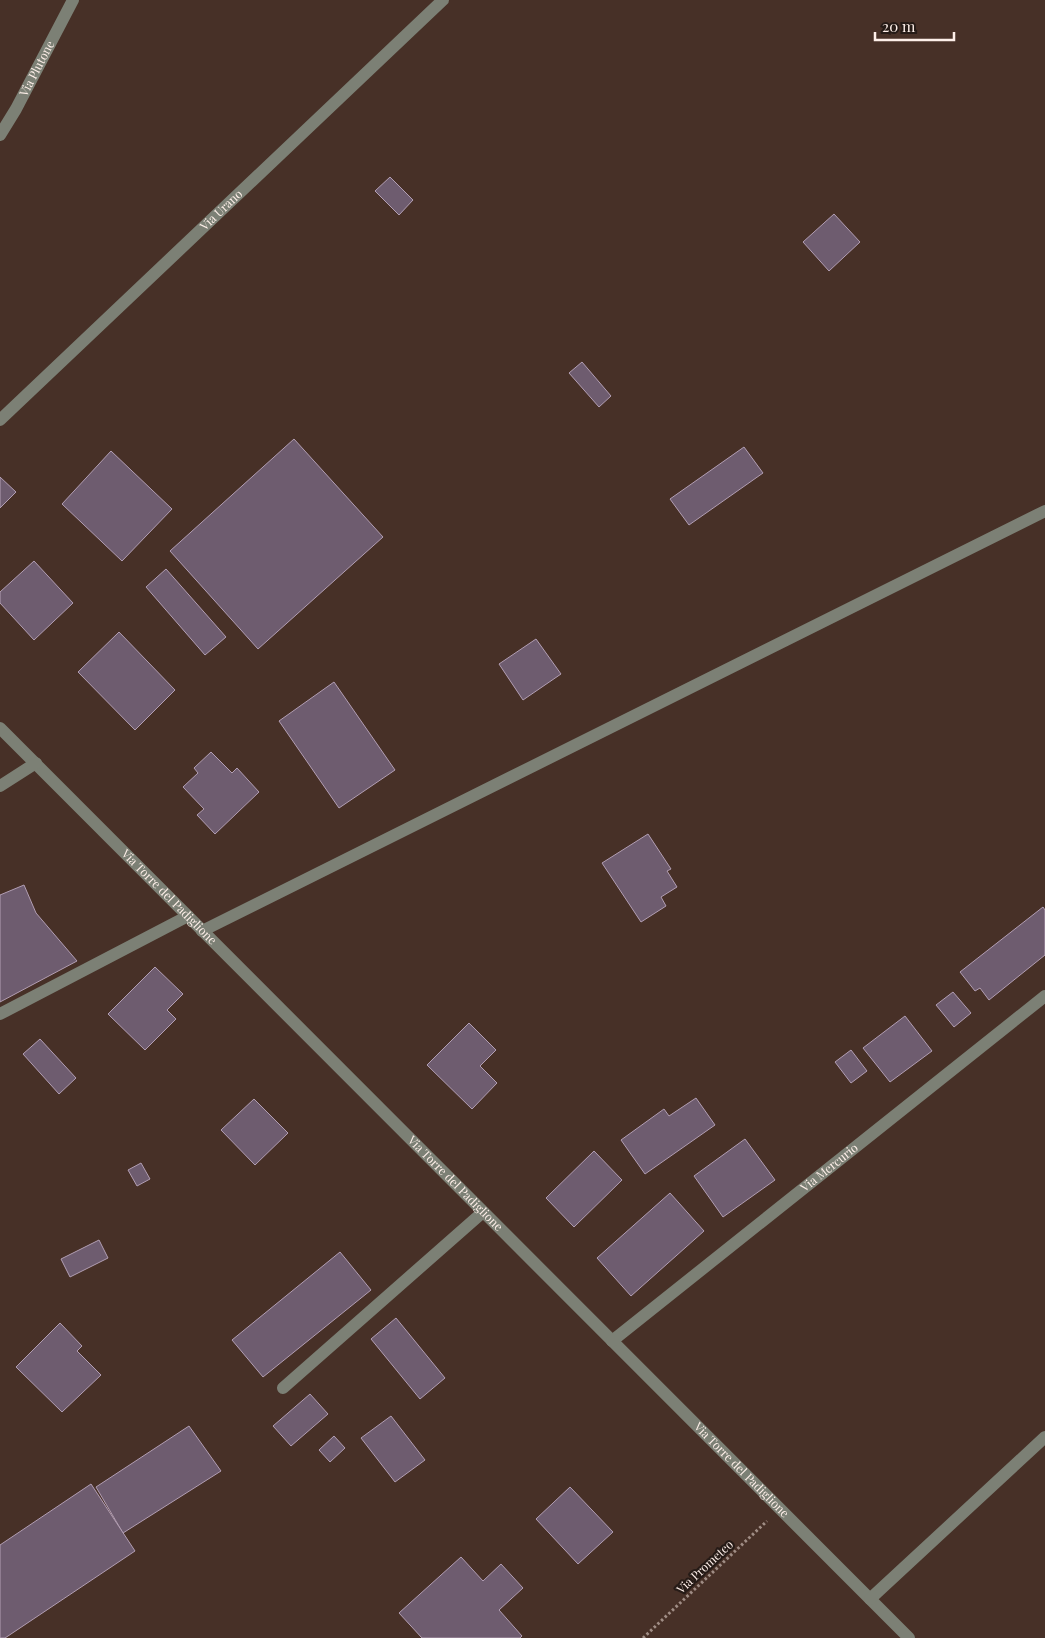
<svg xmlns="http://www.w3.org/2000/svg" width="1045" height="1638" font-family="'Playfair Display',serif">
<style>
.building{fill:#6e5c6f;stroke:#b29eb3}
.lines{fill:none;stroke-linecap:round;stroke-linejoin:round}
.path{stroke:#a08d85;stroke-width:3;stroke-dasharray:2.5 2.5;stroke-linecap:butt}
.minor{stroke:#7c8075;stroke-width:12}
.labels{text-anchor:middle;stroke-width:4.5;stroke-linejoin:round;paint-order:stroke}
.street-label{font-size:12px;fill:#feefe9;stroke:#261b17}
</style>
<rect width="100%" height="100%" fill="#473027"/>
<g class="building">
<path d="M390,177L413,200L399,215L375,191Z"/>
<path d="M834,214L860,242L829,271L803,242Z"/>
<path d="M582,362L611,396L599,407L569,373Z"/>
<path d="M294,439L383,537L258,649L170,551Z"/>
<path d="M744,447L763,473L689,525L670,499Z"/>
<path d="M111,451L172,509L122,561L62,504Z"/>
<path d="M0,477L16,492L0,508Z"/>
<path d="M34,561L73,603L34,640L0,603V592Z"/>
<path d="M166,569L226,637L205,655L146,587Z"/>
<path d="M119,632L175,690L135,730L78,672Z"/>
<path d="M536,639L561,674L523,700L499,664Z"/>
<path d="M334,682L395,770L339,808L279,721Z"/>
<path d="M211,752L232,773L237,768L259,792L215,834L197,815L204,809L183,787L198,773L194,768Z"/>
<path d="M648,834L671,869L667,871L677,887L661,897L666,906L641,922L602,863Z"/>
<path d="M24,885L36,913L77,961L0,1002V895Z"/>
<path d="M1043,907L1045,910V955L989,1000L980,988L975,991L960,972Z"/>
<path d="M155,967L183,994L167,1010L176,1019L145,1050L108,1014Z"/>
<path d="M953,992L971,1013L954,1027L936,1005Z"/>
<path d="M905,1016L932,1051L890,1082L863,1048Z"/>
<path d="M469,1023L496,1050L480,1066L497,1083L472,1109L427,1065Z"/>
<path d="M40,1039L76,1078L59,1094L23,1054Z"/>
<path d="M851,1050L867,1071L851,1083L835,1062Z"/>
<path d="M696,1098L715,1125L645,1174L621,1140L664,1109L669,1116Z"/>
<path d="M254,1099L288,1133L255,1165L221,1130Z"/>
<path d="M745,1139L775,1180L723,1217L694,1176Z"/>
<path d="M594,1151L622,1180L574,1227L546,1198Z"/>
<path d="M141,1163L150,1179L137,1186L128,1170Z"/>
<path d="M670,1193L704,1231L631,1296L597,1258Z"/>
<path d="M99,1240L108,1258L70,1277L61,1259Z"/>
<path d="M340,1252L371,1290L263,1377L232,1340Z"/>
<path d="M396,1318L445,1378L420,1399L371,1339Z"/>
<path d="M60,1323L82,1346L77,1351L101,1375L62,1412L16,1367Z"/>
<path d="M310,1394L328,1414L291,1446L273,1426Z"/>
<path d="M391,1416L425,1460L395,1482L361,1438Z"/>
<path d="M189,1426L221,1471L123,1533L96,1487Z"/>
<path d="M334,1436L345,1448L330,1462L319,1450Z"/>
<path d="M91,1484L135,1551L5,1638H0V1545Z"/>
<path d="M570,1487L613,1532L578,1564L536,1519Z"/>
<path d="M461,1557L483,1581L501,1564L523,1588L499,1610L522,1636L520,1638H422L399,1613Z"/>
</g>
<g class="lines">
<path class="path" d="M643,1638L767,1521"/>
<g class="minor">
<path id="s1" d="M0,135L16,109L73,0"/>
<path id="s2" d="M0,420L443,0"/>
<path id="s3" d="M0,728L909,1638"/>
<path d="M0,786L36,763"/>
<path d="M202,931L1045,511"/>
<path d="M0,1014L188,916"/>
<path id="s4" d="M612,1341L1045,996"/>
<path d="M283,1388L483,1212"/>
<path d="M870,1599L1045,1437"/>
</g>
</g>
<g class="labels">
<g class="street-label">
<text dy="4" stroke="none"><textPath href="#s1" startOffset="76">Via Plutone</textPath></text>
<text dy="4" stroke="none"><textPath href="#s2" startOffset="305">Via Urano</textPath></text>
<text dy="4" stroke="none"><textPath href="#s3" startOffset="239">Via Torre del Padiglione</textPath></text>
<text dy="4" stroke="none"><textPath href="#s4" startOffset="278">Via Mercurio</textPath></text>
<text dy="4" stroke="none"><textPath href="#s3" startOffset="644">Via Torre del Padiglione</textPath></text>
<text dy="4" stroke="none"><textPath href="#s3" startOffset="1049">Via Torre del Padiglione</textPath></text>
<text transform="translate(705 1567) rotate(-43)" y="4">Via Prometeo</text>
</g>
</g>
<path d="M875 32v8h79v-8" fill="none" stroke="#feefe9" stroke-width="2.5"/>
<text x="882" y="32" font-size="15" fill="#feefe9" stroke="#261b17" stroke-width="4" paint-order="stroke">20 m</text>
</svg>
